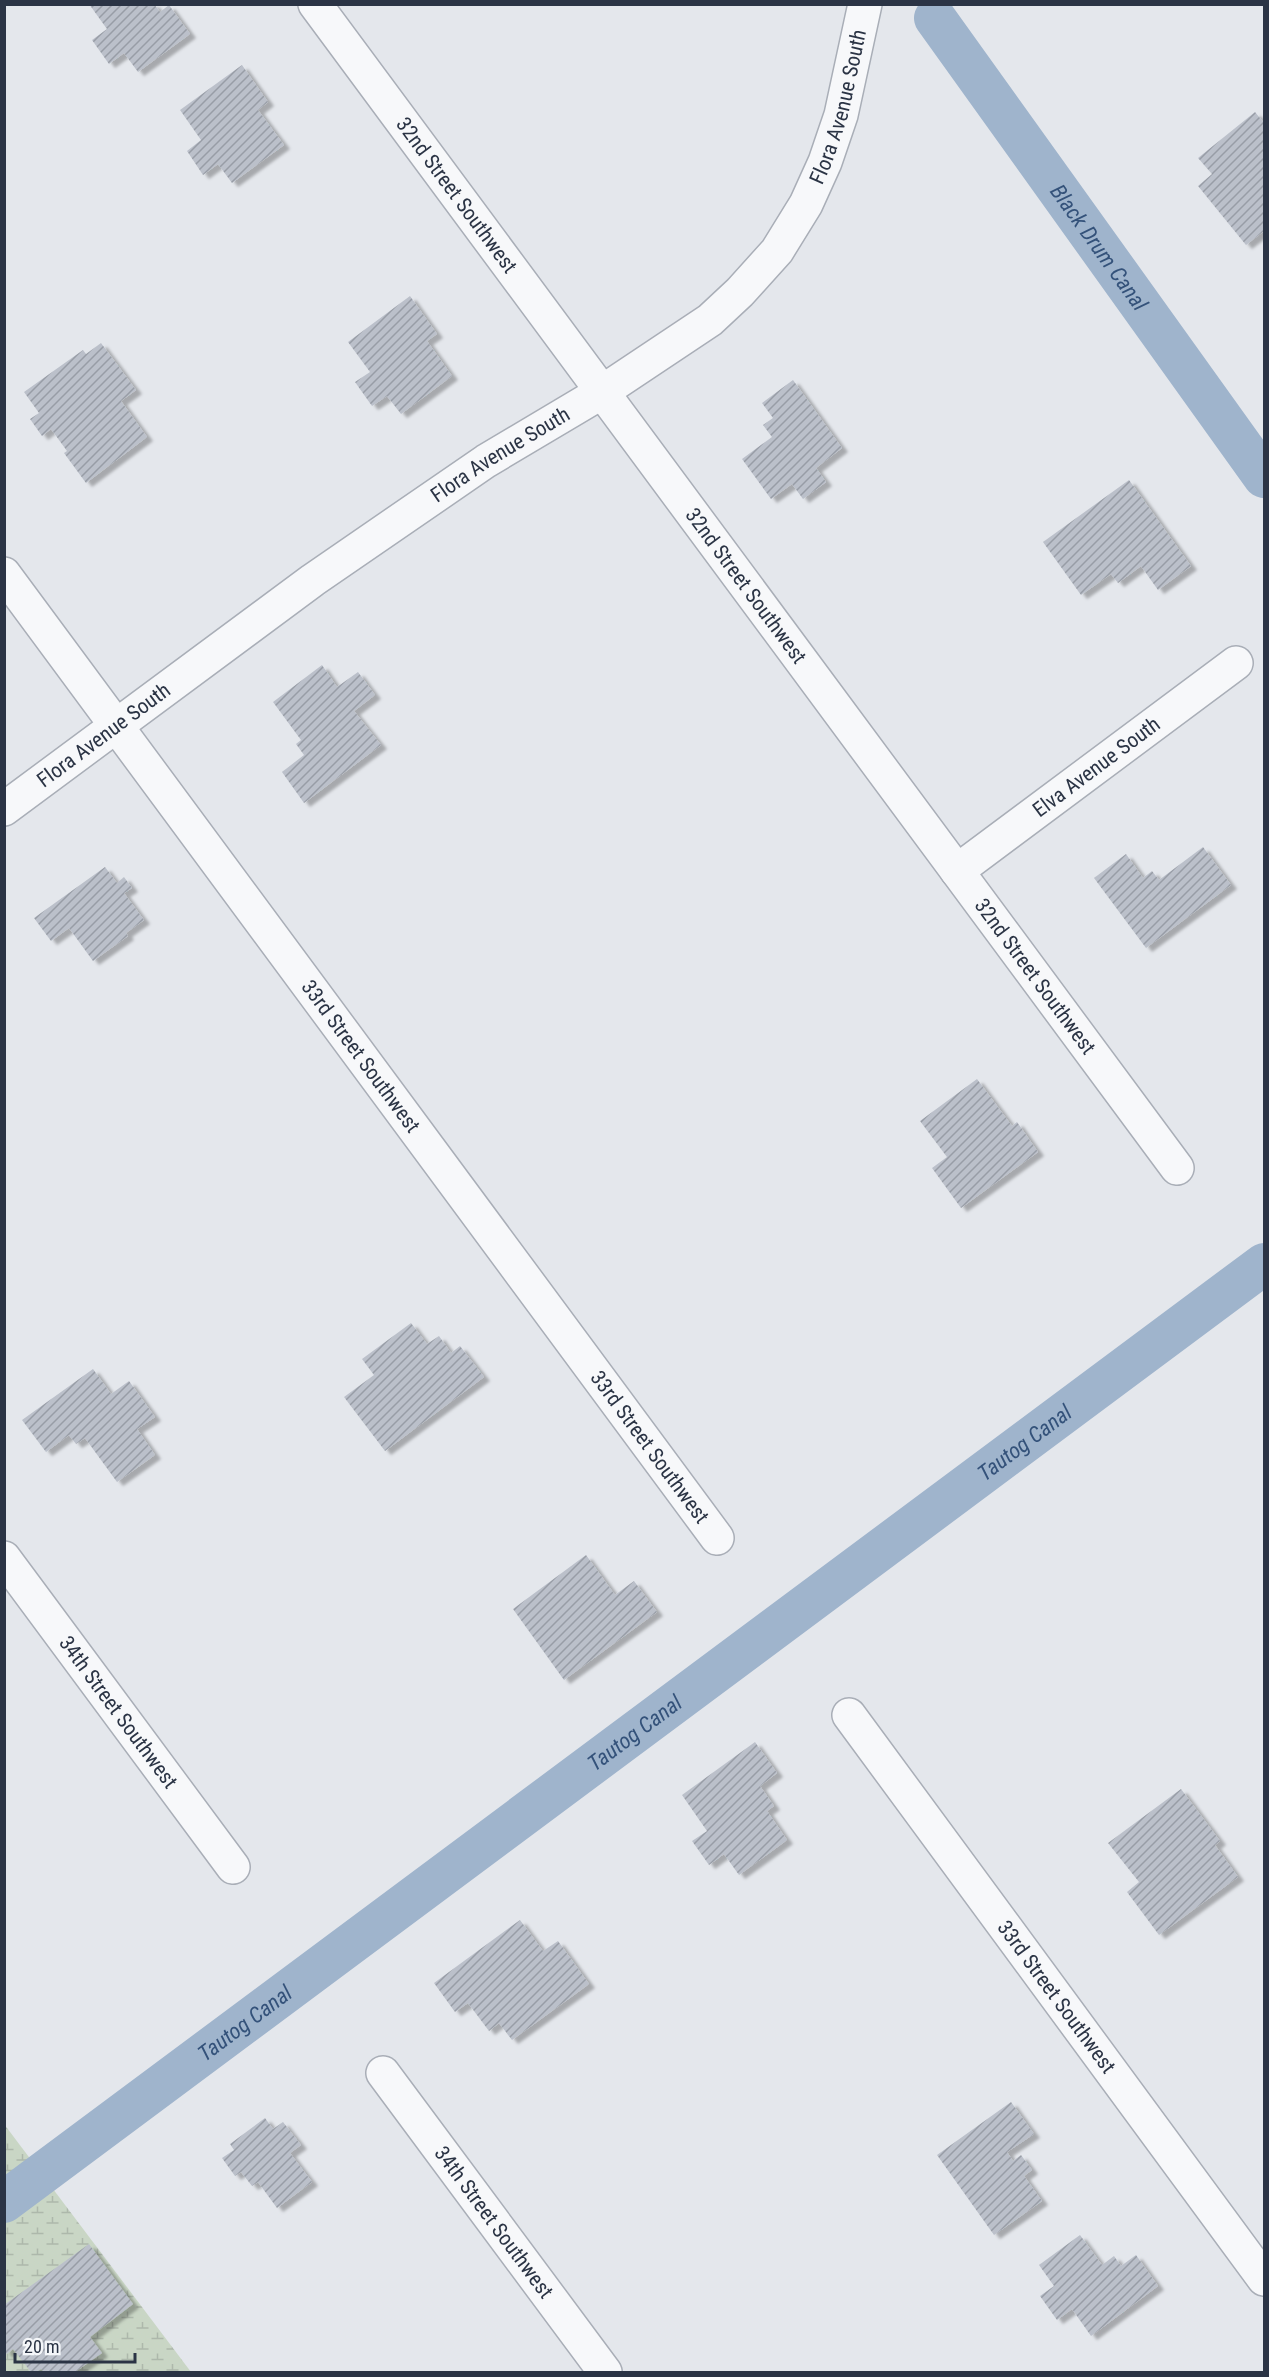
<svg xmlns="http://www.w3.org/2000/svg" width="1269" height="2377" font-family="'Roboto Condensed',sans-serif">
<style>
.wetland{fill:url(#wetland-marsh)}
.lines{fill:none;stroke-linecap:round;stroke-linejoin:round}
.canal{stroke:#9fb4cc;stroke-width:42}
.building{fill:url(#building-hatch);filter:url(#shadow)}
.street-casing{stroke:#a9aeb7;stroke-width:36}
.street{stroke:#f7f8fa;stroke-width:33}
.labels{text-anchor:middle;stroke-width:4.5;stroke-linejoin:round;paint-order:stroke}
.street-label{font-size:21px;fill:#2b3445;stroke:#f4f6f9}
.water-label{font-size:22px;font-style:italic;fill:#34527a;stroke:#f4f6f9}
</style>
<defs>
<pattern id="wetland-marsh" width="20" height="14" patternUnits="userSpaceOnUse" patternTransform="scale(1.5)"><rect width="20" height="14" fill="#c9d6c5"/><path d="M1 5h8M5 5V1M11 12h8M15 12V8" fill="none" stroke="#adb8ab"/></pattern>
<pattern id="building-hatch" width="6" height="6" patternUnits="userSpaceOnUse" patternTransform="scale(1.5)"><rect width="6" height="6" fill="#bbc0ca"/><path d="M-1 1l2-2M0 6l6-6M5 7l2-2" fill="none" stroke="#989da6"/></pattern>
<filter id="shadow"><feDropShadow dx="6" dy="4" stdDeviation="1.5" flood-color="#0004"/></filter>
</defs>
<rect width="100%" height="100%" fill="#e4e7ec"/>
<path class="wetland" d="M4,2124L191,2372H5Z"/>
<g class="lines">
<g class="canal">
<path id="s1" d="M935,18L1264,477"/>
<path id="s2" d="M4,2202L1264,1264"/>
</g>
</g>
<g class="building">
<path d="M89,4H154L160,12L169,5L190,34L138,72L124,53L109,64L92,40L107,29Z"/>
<path d="M242,65L268,102L258,110L284,145L232,183L218,164L203,175L187,151L201,140L180,110Z"/>
<path d="M1255,112L1264,123V231L1246,245L1198,186L1212,174L1198,158Z"/>
<path d="M410,296L437,334L427,341L452,376L401,414L387,396L372,406L355,382L370,372L348,342Z"/>
<path d="M101,343L136,390L121,401L147,437L86,483L64,453L67,451L51,429L42,436L30,419L39,413L24,392L83,350L86,354Z"/>
<path d="M793,380L842,448L816,468L826,482L803,499L792,484L771,499L742,459L772,437L763,425L773,418L762,403Z"/>
<path d="M1129,480L1191,566L1158,590L1141,566L1118,583L1111,574L1081,595L1043,542Z"/>
<path d="M322,665L337,687L358,672L375,695L354,711L381,745L304,803L282,772L304,755L296,744L301,740L273,702Z"/>
<path d="M1203,847L1231,885L1146,948L1094,878L1126,854L1143,878L1152,871L1159,880Z"/>
<path d="M105,867L117,883L124,877L132,888L124,893L144,920L126,933L128,936L93,961L69,928L51,941L34,918Z"/>
<path d="M977,1079L1012,1126L1017,1122L1038,1152L961,1208L932,1168L947,1157L920,1121Z"/>
<path d="M411,1323L427,1344L439,1336L451,1353L460,1346L484,1377L385,1451L344,1397L374,1375L362,1359Z"/>
<path d="M93,1369L111,1394L129,1381L155,1417L137,1429L155,1455L117,1482L85,1438L76,1444L69,1435L46,1452L22,1420Z"/>
<path d="M586,1555L615,1595L634,1581L657,1612L564,1680L513,1609Z"/>
<path d="M755,1742L777,1773L760,1786L774,1806L767,1811L787,1840L739,1875L724,1854L709,1865L692,1841L707,1831L682,1795Z"/>
<path d="M1181,1789L1220,1841L1215,1845L1238,1877L1159,1935L1127,1892L1139,1882L1108,1843Z"/>
<path d="M520,1920L543,1951L558,1941L589,1984L512,2040L499,2023L489,2031L468,2003L455,2012L434,1983Z"/>
<path d="M1011,2102L1034,2134L1007,2152L1013,2161L1021,2155L1032,2170L1024,2176L1042,2201L994,2235L937,2155Z"/>
<path d="M265,2118L273,2129L283,2122L301,2145L290,2153L312,2182L277,2208L258,2182L252,2186L241,2172L235,2176L222,2158L234,2150L230,2144Z"/>
<path d="M1080,2235L1102,2265L1114,2256L1121,2266L1136,2255L1158,2286L1091,2336L1072,2309L1057,2320L1040,2296L1054,2286L1039,2265Z"/>
<path d="M89,2244L133,2304L90,2337L102,2353L75,2372H44L41,2369L36,2372H31L13,2349L7,2354L4,2351V2305Z"/>
</g>
<g class="lines">
<g class="street-casing">
<g id="street">
<path id="s3" d="M315,4L1177,1168"/>
<path id="s4" d="M4,574L717,1538"/>
<path id="s5" d="M4,809L313,580L486,461L602,392L710,320L740,292L777,251L806,204L825,162L841,115L865,4"/>
<path id="s6" d="M957,871L1236,663"/>
<path id="s7" d="M4,1558L233,1867"/>
<path id="s8" d="M849,1715L1264,2279"/>
<path id="s9" d="M383,2073L605,2372"/>
</g>
</g>
<use href="#street" class="street"/>
</g>
<g class="labels">
<g class="street-label">
<text dy="7" stroke="none"><textPath href="#s5" startOffset="1114">Flora Avenue South</textPath></text>
<text dy="7" stroke="none"><textPath href="#s3" startOffset="238">32nd Street Southwest</textPath></text>
<text dy="7" stroke="none"><textPath href="#s5" startOffset="610">Flora Avenue South</textPath></text>
<text dy="7" stroke="none"><textPath href="#s3" startOffset="724">32nd Street Southwest</textPath></text>
<text dy="7" stroke="none"><textPath href="#s5" startOffset="124">Flora Avenue South</textPath></text>
<text dy="7" stroke="none"><textPath href="#s6" startOffset="174">Elva Avenue South</textPath></text>
<text dy="7" stroke="none"><textPath href="#s3" startOffset="1210">32nd Street Southwest</textPath></text>
<text dy="7" stroke="none"><textPath href="#s4" startOffset="600">33rd Street Southwest</textPath></text>
<text dy="7" stroke="none"><textPath href="#s4" startOffset="1086">33rd Street Southwest</textPath></text>
<text dy="7" stroke="none"><textPath href="#s7" startOffset="192">34th Street Southwest</textPath></text>
<text dy="7" stroke="none"><textPath href="#s8" startOffset="350">33rd Street Southwest</textPath></text>
<text dy="7" stroke="none"><textPath href="#s9" startOffset="186">34th Street Southwest</textPath></text>
</g>
<g class="water-label">
<text dy="8" stroke="none"><textPath href="#s1" startOffset="282">Black Drum Canal</textPath></text>
<text dy="8" stroke="none"><textPath href="#s2" startOffset="1272">Tautog Canal</textPath></text>
<text dy="8" stroke="none"><textPath href="#s2" startOffset="786">Tautog Canal</textPath></text>
<text dy="8" stroke="none"><textPath href="#s2" startOffset="300">Tautog Canal</textPath></text>
</g>
</g>
<rect width="1269" height="2377" fill="none" stroke="#2b3445" stroke-width="12"/>
<path d="M15 2353v9h120v-9" fill="none" stroke="#2b3445" stroke-width="3"/>
<text x="24" y="2353" font-size="18" fill="#2b3445" stroke="#f4f6f9" stroke-width="4.5" paint-order="stroke">20 m</text>
</svg>
